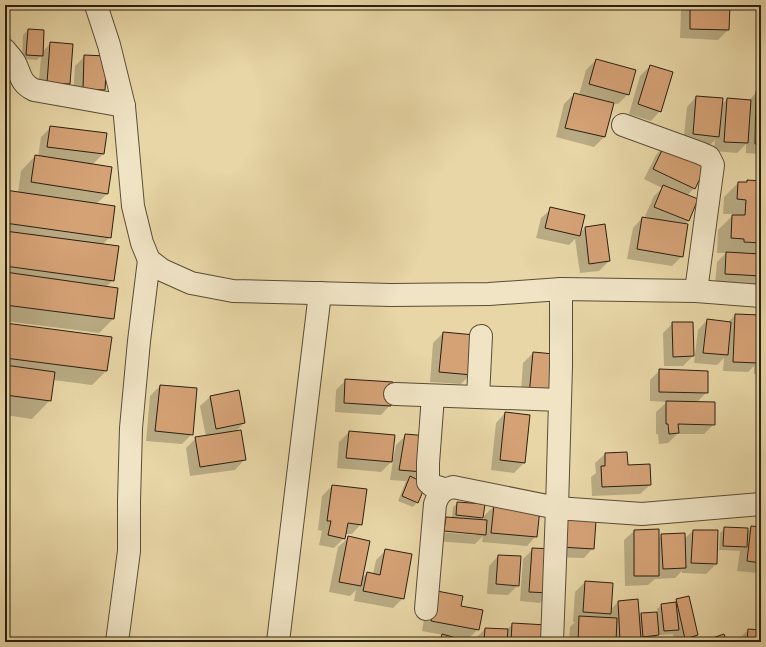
<svg xmlns="http://www.w3.org/2000/svg" width="766" height="647" font-family="'IM FELL Great Primer',serif">
<style>
.shadow{fill:#0003;fill-rule:evenodd}
.building{fill:#d5a276;stroke:#291f11}
.lines{fill:none;stroke-linecap:round;stroke-linejoin:round}
.minor-casing{stroke:#594d36;stroke-width:24}
.minor{stroke:#f0e4c5;stroke-width:22}
</style>
<rect width="100%" height="100%" fill="#e8d6a6"/>
<filter id="stains"><feTurbulence type="fractalNoise" baseFrequency=".005" numOctaves="4"/><feColorMatrix values="0 0 0 0 .2 0 0 0 0 .09 0 0 0 0 .02 0 0 0 .5 -.17"/></filter>
<radialGradient id="worn" r=".72"><stop offset=".6" stop-color="#630" stop-opacity="0"/><stop offset="1" stop-color="#630" stop-opacity=".3"/></radialGradient>
<g class="shadow">
<path d="M687,5H729L728,30L718,40L680,38L681,11Z"/>
<path d="M28,30L42,52L51,43L72,45L69,84L59,94L38,92L41,56L37,60L22,59L23,35Z"/>
<path d="M85,56L104,90L94,99L73,98L75,66Z"/>
<path d="M596,60L628,94L618,104L613,103L604,137L594,147L556,137L564,104L574,94L579,95L586,70Z"/>
<path d="M650,66L660,111L651,121L629,114L640,76Z"/>
<path d="M757,92H761V154L746,153V144L737,153L714,151L715,140L709,146L683,144L687,107L696,97L721,105L727,99L748,101Z"/>
<path d="M51,127L106,134L103,154L92,165L107,194L96,204L110,237L102,245L113,280L106,287L113,319L99,333L5,321V191L18,193L21,171L35,156L38,157L41,137Z"/>
<path d="M665,145L694,188L687,196L697,200L688,221L684,225L682,256L672,266L627,259L633,228L642,218L651,219L645,216L654,196L662,188L644,179L656,155Z"/>
<path d="M747,181L761,182V253L760,254L761,255V281L756,286L715,284L717,262L726,253H717L718,230L732,216V214H723L724,197L738,183H745Z"/>
<path d="M551,209L580,233L585,228L604,225L609,261L599,271L580,273L575,239L569,245L536,238L541,218Z"/>
<path d="M761,310V374H754V366L748,372L723,371L724,358L717,365L694,363L698,330L707,320L728,323L735,315L755,316Z"/>
<path d="M673,323H692L693,356L683,366H664L663,333Z"/>
<path d="M5,324L106,371L92,385L53,380L50,400L32,419L5,415Z"/>
<path d="M443,333L471,374L461,384L430,382L433,343Z"/>
<path d="M533,353L553,355L520,405L523,363Z"/>
<path d="M660,370L707,392L696,403L714,424L704,434H677L668,443L659,444L658,434H656V412L667,402L650,401V380Z"/>
<path d="M346,380L390,405L381,415L335,412L336,390Z"/>
<path d="M160,386L192,434L182,444L146,441L150,396Z"/>
<path d="M238,391L244,423L234,433L244,460L235,470L190,476L186,448L196,438L206,437L200,406L210,397Z"/>
<path d="M505,413L524,463L514,473L491,470L496,423Z"/>
<path d="M349,432L393,460L396,445L406,435L422,472L414,479L417,502L413,507L398,501L406,481L390,480L393,460L381,472L337,468L339,442Z"/>
<path d="M605,454L627,466L650,485L640,494L592,496L591,477L596,473L595,463Z"/>
<path d="M332,486L361,524L352,534H345L344,538L334,548L319,545L322,531L318,530L322,496Z"/>
<path d="M458,503L482,517L479,521H484V516L494,506L536,536L527,546L482,542L483,536L475,544L435,541L436,528L446,518H452L453,507ZM439,530L477,533V535L439,532Z"/>
<path d="M751,527L761,528V571L758,573L737,571L740,551L719,550L720,533L725,528L747,532Z"/>
<path d="M552,530L593,548L584,558L552,557L549,593L540,603L520,601L523,559L533,549L551,550Z"/>
<path d="M634,531L658,539L662,535L684,539L693,531L716,564L706,574L682,573V571L675,578L655,579L648,585L625,586L624,540Z"/>
<path d="M348,538L362,578L367,573L373,574L376,560L386,550L403,598L393,608L354,601L356,590L350,596L329,592L338,547Z"/>
<path d="M498,556L518,585L508,595L487,594L489,566Z"/>
<path d="M585,582L611,609L618,602L638,617L641,614L657,613V609L662,605L673,604L677,600L697,635L690,642H674L673,634L660,635L659,634L654,639L639,641L638,640L636,642H569L570,627L575,622H573L575,592Z"/>
<path d="M427,602L460,607L478,629L468,639L454,637L453,638L466,642H435L443,635L422,631Z"/>
<path d="M513,624L545,642H475V639L485,629L506,630Z"/>
<path d="M748,630L761,631V642H738V640Z"/>
</g>
<g class="building">
<path d="M690,5H730L729,30L690,29Z"/>
<path d="M28,29L44,30L43,56L26,55Z"/>
<path d="M50,42L73,44L70,84L47,83Z"/>
<path d="M84,55L107,56L105,90L83,89Z"/>
<path d="M596,59L636,70L629,95L589,84Z"/>
<path d="M650,65L673,72L661,112L638,104Z"/>
<path d="M756,91H761V144H755Z"/>
<path d="M574,93L614,103L605,137L565,128Z"/>
<path d="M696,96L723,98L719,137L693,134Z"/>
<path d="M727,98L751,100L748,143L724,142Z"/>
<path d="M50,126L107,133L104,154L47,147Z"/>
<path d="M665,144L707,164L695,189L653,169Z"/>
<path d="M35,155L112,167L108,194L31,182Z"/>
<path d="M747,180L761,181V243L744,242V239L731,238L732,215H745L746,200L737,199L738,182H747Z"/>
<path d="M663,185L698,199L689,221L654,207Z"/>
<path d="M5,190L115,206L111,238L5,223Z"/>
<path d="M550,207L585,215L580,236L545,228Z"/>
<path d="M642,217L688,224L683,257L637,249Z"/>
<path d="M605,224L610,261L589,264L585,227Z"/>
<path d="M5,231L119,246L114,281L5,266Z"/>
<path d="M726,252L761,254V276L725,274Z"/>
<path d="M5,272L118,288L114,319L5,305Z"/>
<path d="M735,314L761,315L759,363L733,362Z"/>
<path d="M707,319L731,322L728,355L703,353Z"/>
<path d="M672,322H693L694,356L673,357Z"/>
<path d="M5,323L112,337L107,371L5,358Z"/>
<path d="M443,332L475,335L472,375L439,372Z"/>
<path d="M533,352L554,354L551,397L529,396Z"/>
<path d="M5,365L55,372L51,401L5,395Z"/>
<path d="M659,369L708,371V393L659,392Z"/>
<path d="M345,379L393,382L391,406L344,403Z"/>
<path d="M160,385L197,388L193,435L155,431Z"/>
<path d="M239,390L245,423L216,429L210,396Z"/>
<path d="M666,401L715,402V425L678,424L679,433L669,434L668,424H666Z"/>
<path d="M505,412L530,415L525,463L500,460Z"/>
<path d="M241,430L246,460L200,467L195,437Z"/>
<path d="M349,431L395,435L392,462L346,458Z"/>
<path d="M405,434L428,436L423,472L399,470Z"/>
<path d="M627,452L628,465L650,464L651,485L602,487L601,466H605V453Z"/>
<path d="M410,476L426,484L418,503L402,496Z"/>
<path d="M332,485L367,489L362,525L348,523L345,539L328,535L331,521H327Z"/>
<path d="M457,502L485,504L483,518L456,515Z"/>
<path d="M494,505L540,509L537,537L491,533Z"/>
<path d="M446,517L487,520L486,535L444,531Z"/>
<path d="M561,519L596,521L594,549L560,547Z"/>
<path d="M751,526L761,527V563L747,561Z"/>
<path d="M724,527L748,528L747,547L723,546Z"/>
<path d="M659,529V576H634V530Z"/>
<path d="M693,530H718L717,564L691,563Z"/>
<path d="M685,533L686,568L663,569L661,534Z"/>
<path d="M348,536L370,541L361,586L339,582Z"/>
<path d="M532,548L554,549L550,593L529,592Z"/>
<path d="M385,549L412,554L404,599L363,591L367,572L380,575Z"/>
<path d="M498,555L521,556L519,586L496,584Z"/>
<path d="M585,581L613,583L611,614L583,612Z"/>
<path d="M437,591L463,596L461,606L483,610L479,630L431,621Z"/>
<path d="M689,596L698,635L685,639L676,599Z"/>
<path d="M638,599L641,639L620,640L618,601Z"/>
<path d="M676,602L679,630L664,631L661,604Z"/>
<path d="M657,612L659,635L643,637L641,613Z"/>
<path d="M579,616L617,618L616,642H578Z"/>
<path d="M512,623L547,625L546,642H511Z"/>
<path d="M485,628L508,629L507,642H484Z"/>
<path d="M748,629L761,630V642H747Z"/>
<path d="M442,634L467,641V642H440Z"/>
<path d="M724,634L727,642H701Z"/>
<path d="M392,639L416,642H392Z"/>
</g>
<g class="lines">
<g class="minor-casing">
<g id="minor">
<path d="M96,5L109,45L124,106L133,206L142,243L149,260L162,270L191,283L233,291L391,295L489,294L561,289L696,291L761,296"/>
<path d="M5,50C8,54 12,58 15,63C21,75 20,83 34,90L124,106"/>
<path d="M623,125L700,153L709,157L713,165L696,291"/>
<path d="M395,394L560,400"/>
<path d="M433,396L428,463V482L431,485L444,489"/>
<path d="M478,397L481,336"/>
<path d="M426,609L435,504C439,493 442,490 453,487L557,508L561,366V289"/>
<path d="M117,642L129,551V501L131,428L139,341L149,260"/>
<path d="M278,642L320,293"/>
<path d="M552,642L557,508L642,514L761,504"/>
</g>
</g>
<use href="#minor" class="minor"/>
</g>
<rect width="766" height="647" fill="none" stroke="#e8d6a6" stroke-width="20"/>
<rect x="6" y="6" width="754" height="635" fill="none" stroke="#291f11" stroke-width="2"/>
<rect x="10" y="10" width="746" height="627" fill="none" stroke="#291f11"/>
<rect width="100%" height="100%" filter="url(#stains)"/>
<rect width="100%" height="100%" fill="url(#worn)"/>
</svg>
